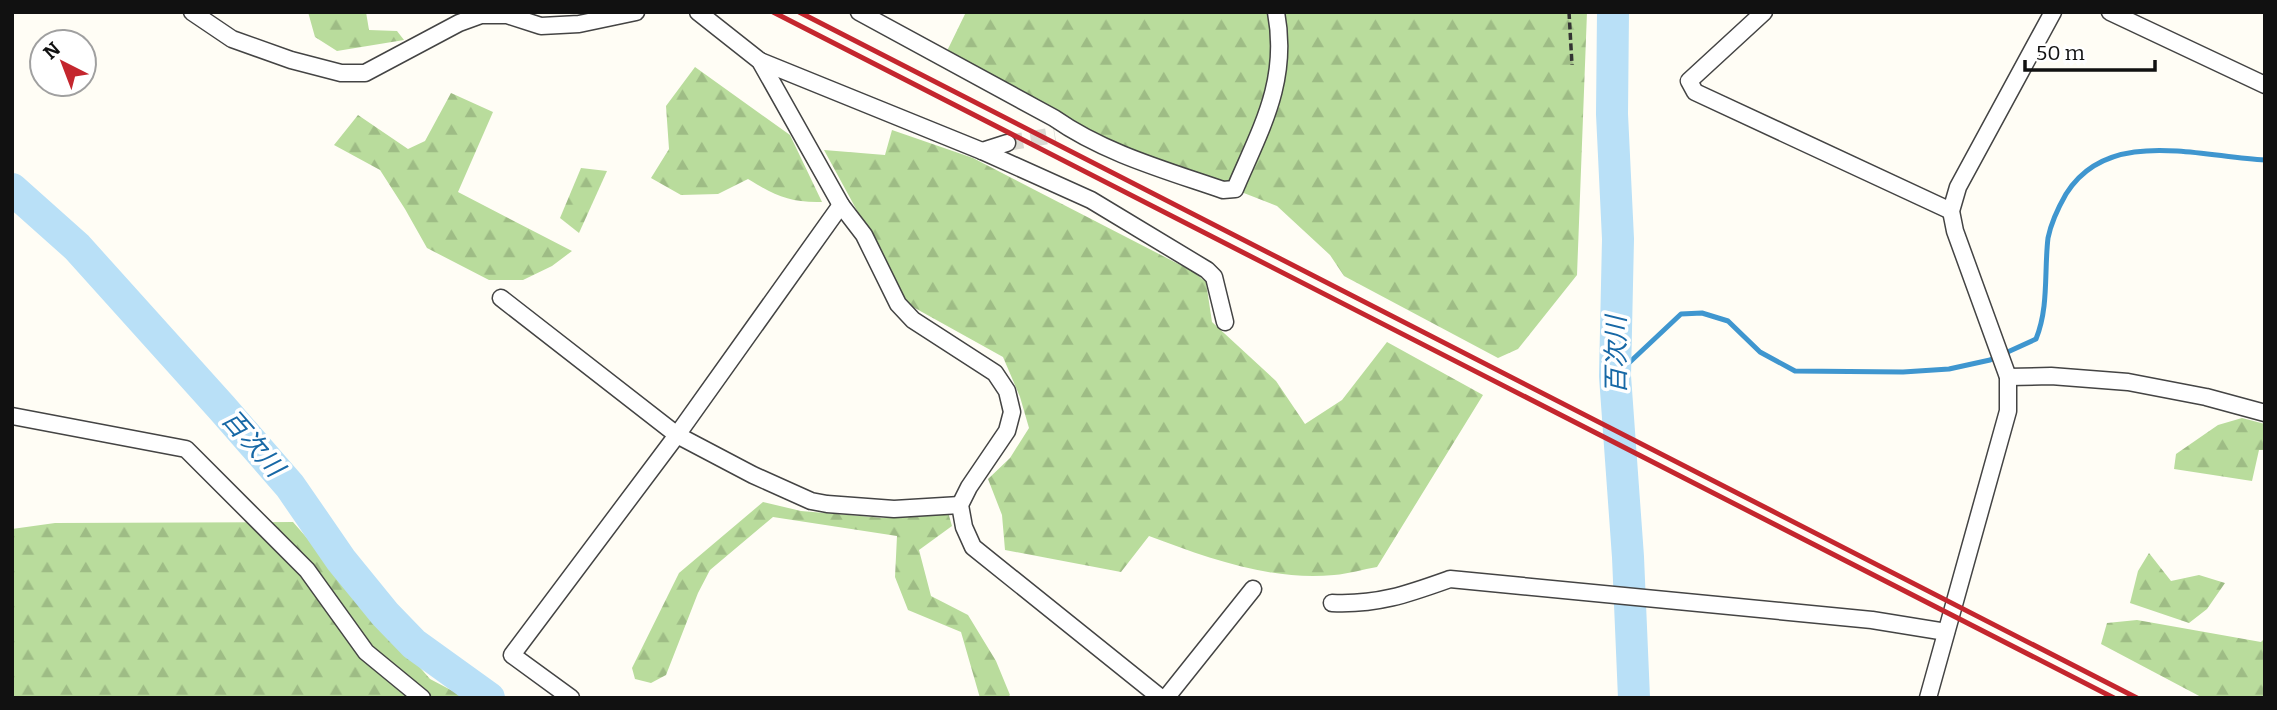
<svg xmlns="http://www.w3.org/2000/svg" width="2277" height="710" font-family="Bitter,'Noto Sans JP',serif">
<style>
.forest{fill:url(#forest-firs)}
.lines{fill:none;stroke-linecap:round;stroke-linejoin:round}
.stream{stroke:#3f96cf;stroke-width:5}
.river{stroke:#b9e0f7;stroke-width:32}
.minor-tunnel{stroke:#dbdad3;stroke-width:16;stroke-dasharray:16 8;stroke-linecap:butt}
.minor-casing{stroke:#444;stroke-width:19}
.path{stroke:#333;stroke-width:3.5;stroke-dasharray:7 3.5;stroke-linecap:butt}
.minor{stroke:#fff;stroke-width:16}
.rail{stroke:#c4262e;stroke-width:5}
.labels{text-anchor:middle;stroke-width:7;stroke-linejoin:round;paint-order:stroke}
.water-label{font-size:26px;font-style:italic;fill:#1768a6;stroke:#fff}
</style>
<defs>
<pattern id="forest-firs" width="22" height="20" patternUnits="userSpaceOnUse" patternTransform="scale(1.75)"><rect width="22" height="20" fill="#b9dc9c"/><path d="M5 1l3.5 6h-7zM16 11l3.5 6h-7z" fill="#9ebc85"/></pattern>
</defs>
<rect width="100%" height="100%" fill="#fffdf5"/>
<g class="forest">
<path d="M308,12H366L369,30L397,31L404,40L337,51L315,37Z"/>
<path d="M966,12H1587L1577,275L1518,349L1498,358L1344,276L1330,255L1277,206L1085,131L947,51Z"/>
<path d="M695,67L790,135L822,202C790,203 774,195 748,179L718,194L681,195L651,178L669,149L666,106Z"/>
<path d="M451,93L493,112L458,192L572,251L552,266L523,280H489L427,248L405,209L380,170L334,145L358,115L408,149L425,141Z"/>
<path d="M892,130L973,158L1192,271L1206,282L1212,322L1276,381L1305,424L1342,400L1387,342L1483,395L1377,567C1363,569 1349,574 1334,575C1270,581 1208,558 1149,536L1121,572L1005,550L1002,515L988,479L1010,458L1029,428L1020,397L1003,357L913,307L904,297L824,150L885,155Z"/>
<path d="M581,168L607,171L579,233L560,218Z"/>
<path d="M2242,418L2265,424V450H2259L2252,481L2174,469L2176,454L2218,425Z"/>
<path d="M763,502L801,511L884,518L948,512L952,526L919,550L931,596L968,615L996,661L1010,695L1007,698H980L961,632L908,610L895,577L897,536L773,517L710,570L698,593L666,675L651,683L635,679L632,668L679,573Z"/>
<path d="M293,522L430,679L466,698H12V529L55,523Z"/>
<path d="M2149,553L2171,581L2199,575L2225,583L2207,609L2189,623L2130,603L2138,571Z"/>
<path d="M2137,620L2261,642L2265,638V698H2203L2101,644L2107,623Z"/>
</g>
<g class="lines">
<path class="stream" d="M1615,376L1681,314L1702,313L1728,321L1760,352L1795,371L1903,372L1949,369L1990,360L2036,339C2049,307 2044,272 2048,238C2051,223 2058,208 2066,194C2108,126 2200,157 2265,160"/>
<g class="river">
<path d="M1613,12L1612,114L1618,239L1615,376L1628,557L1634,698"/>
<path d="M12,189L77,247L222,408L290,486L341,560L385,614L414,644L489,698"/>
</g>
<path class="minor-tunnel" d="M1007,143L1055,135"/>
<g class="minor-casing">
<g id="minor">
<path d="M192,12L232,39L291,60L341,73H365L459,23L481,15H507L541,26L579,24L636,12"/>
<path d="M698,12L760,61L841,205L864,235L898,304L913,320L995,373L1007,391L1012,412L1007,431L969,487L960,505L964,527L973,547L1161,698"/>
<path d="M859,12L1054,118C1104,153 1165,170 1223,190L1235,189C1261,128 1289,81 1276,12"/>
<path d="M1764,12L1689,81L1695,92L1951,211"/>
<path d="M2110,12L2265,85"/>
<path d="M760,61L982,151L1007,143"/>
<path d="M982,151L1091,200L1207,270L1214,277L1225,322"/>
<path d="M501,298L677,435L753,475L811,501L827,504L894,509L960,505"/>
<path d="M2008,377L2051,376L2128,382L2206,397L2265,413"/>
<path d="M12,416L186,449L307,570L366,652L422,698"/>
<path d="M1332,603C1378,605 1408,594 1450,579L1872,620L1946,632"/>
<path d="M571,698L512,655L677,435L841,205"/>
<path d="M1166,698L1253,589"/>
<path d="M1928,698L2008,411V377L1955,231L1951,211L1958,187L2053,12"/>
</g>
</g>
<path class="path" d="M1569,12L1572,65"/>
<use href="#minor" class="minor"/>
<g class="rail">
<path d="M773,12L2114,698"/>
<path d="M799,12L2137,698"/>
</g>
</g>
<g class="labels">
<g class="water-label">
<text transform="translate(1616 355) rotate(-90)" y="9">百次川</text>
<text transform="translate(253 443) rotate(49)" y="9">百次川</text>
</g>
</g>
<rect width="2277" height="710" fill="none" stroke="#111111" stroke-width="28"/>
<g transform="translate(63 63) rotate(318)"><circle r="33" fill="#ffffff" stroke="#a0a0a0" stroke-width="2"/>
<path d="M0-5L12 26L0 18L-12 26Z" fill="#c4262e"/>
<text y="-10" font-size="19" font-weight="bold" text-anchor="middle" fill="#111111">N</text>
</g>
<path d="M2025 60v10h130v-10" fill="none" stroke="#111111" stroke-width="3.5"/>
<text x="2036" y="60" font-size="21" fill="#111111" stroke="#ffffff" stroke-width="5" paint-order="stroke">50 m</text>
</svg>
